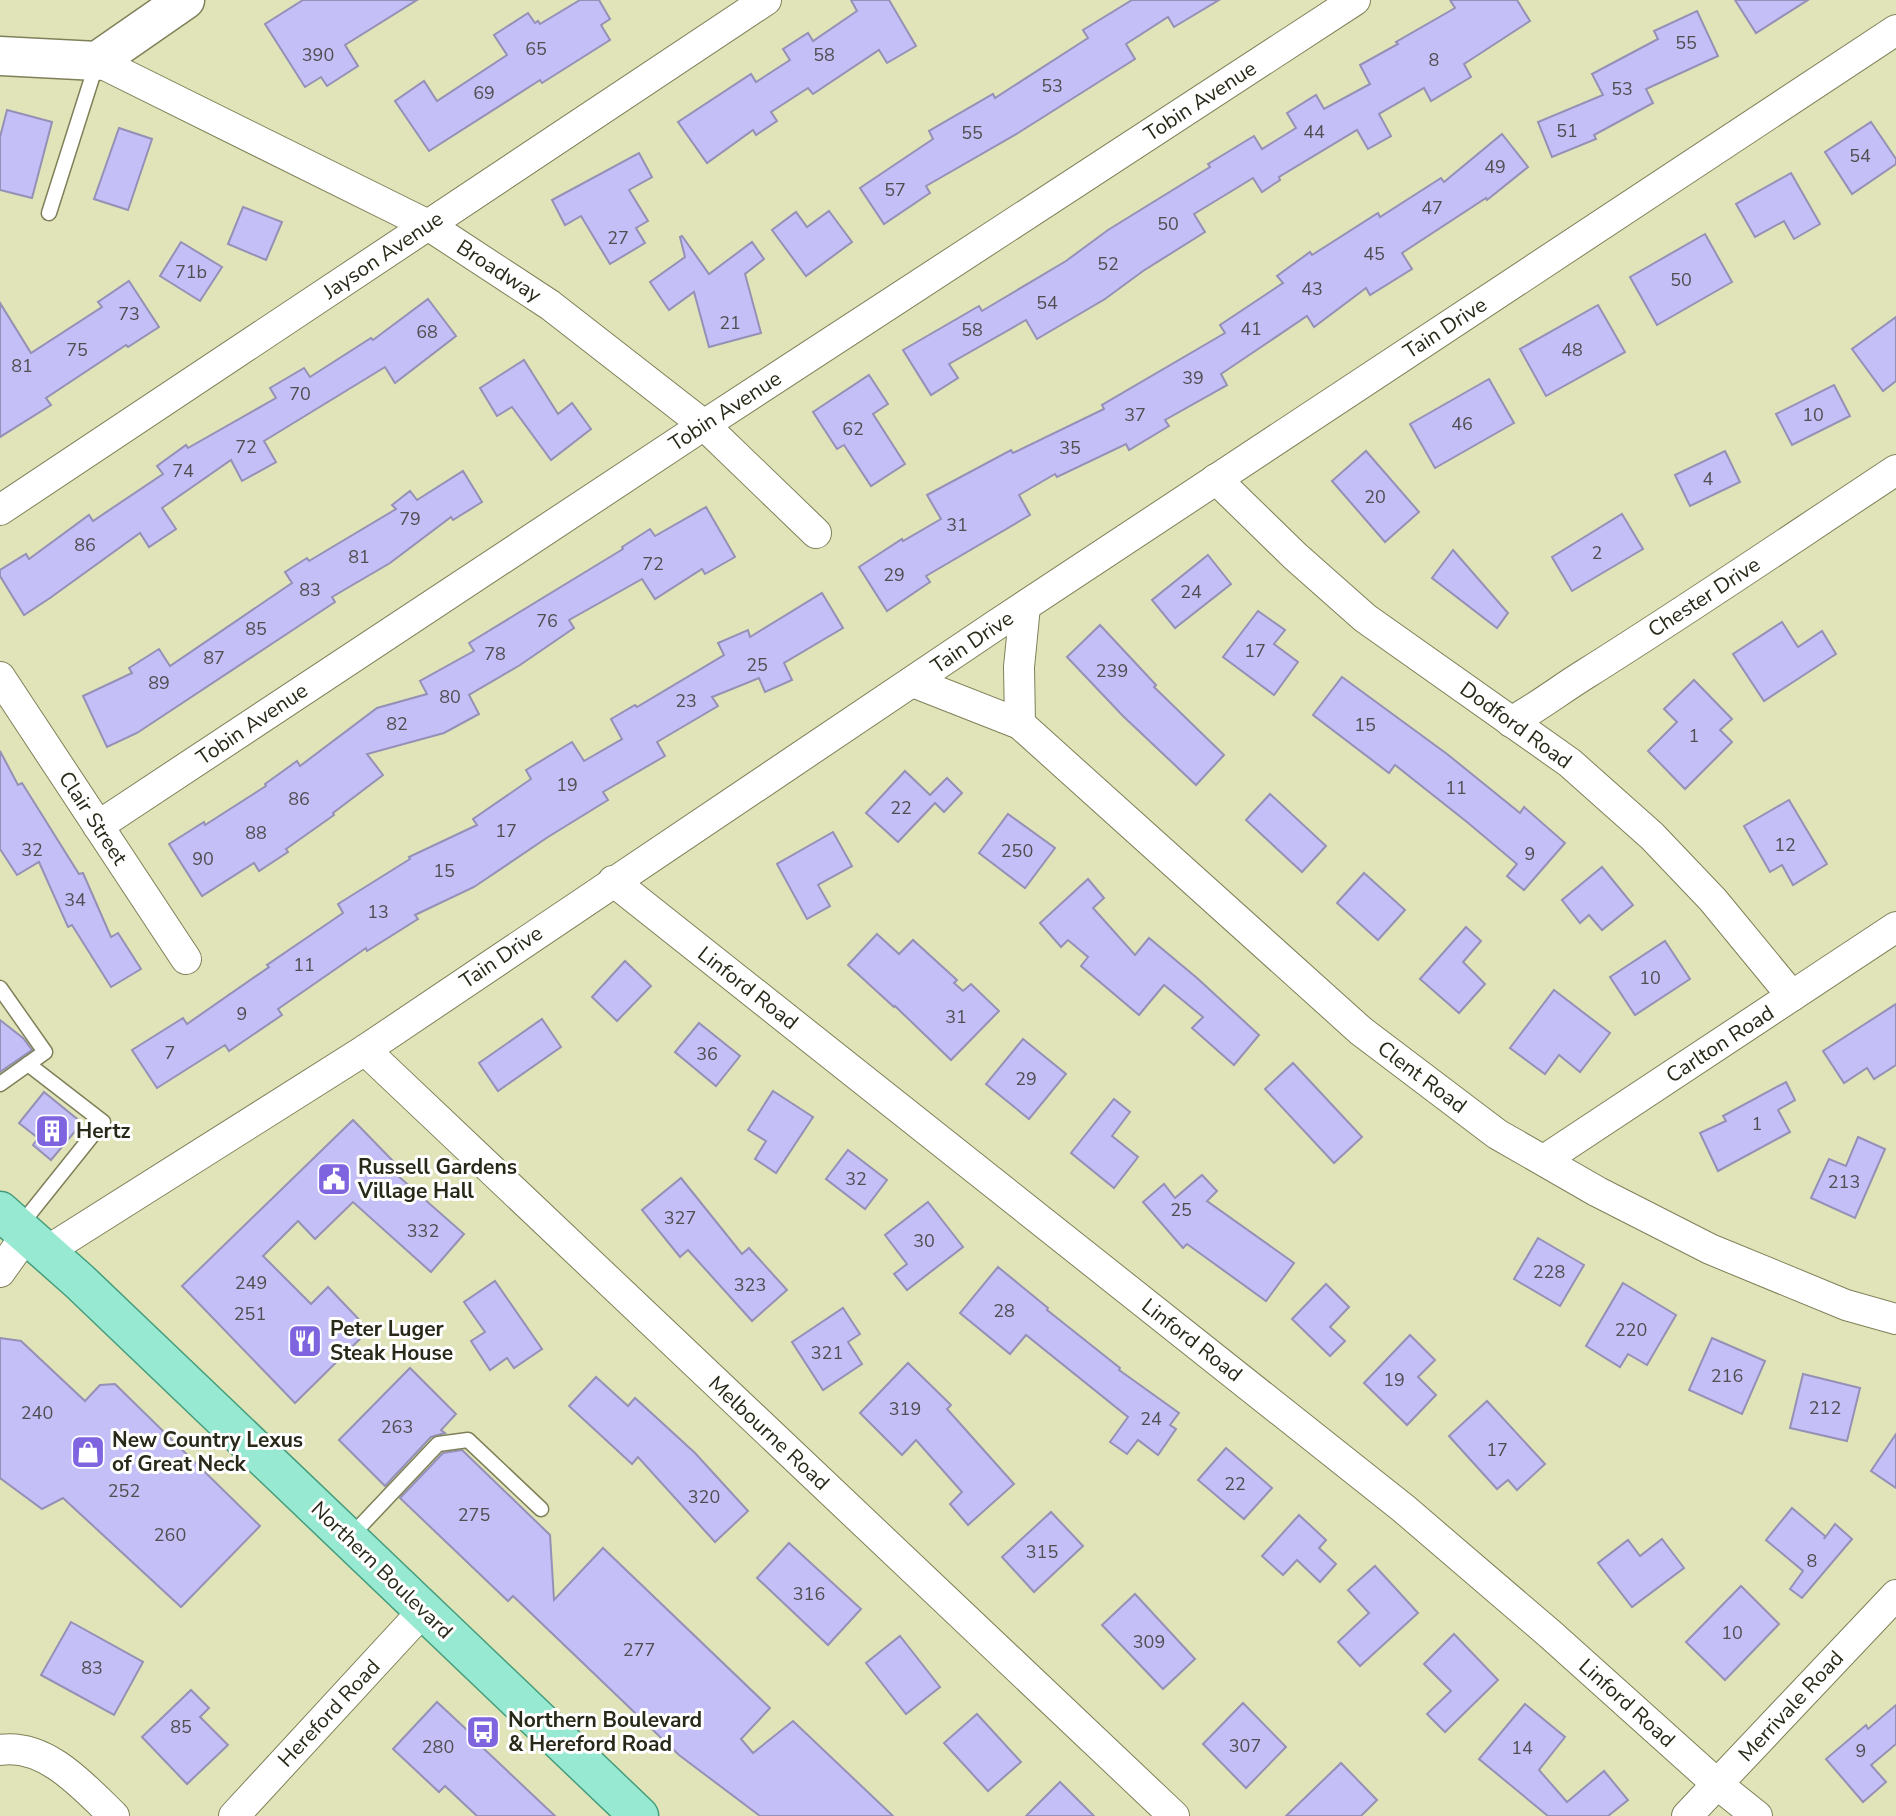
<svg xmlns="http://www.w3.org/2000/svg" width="1896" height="1816" font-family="'Nunito Sans',sans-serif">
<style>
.building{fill:#c5bff8;stroke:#9490b6;stroke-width:2}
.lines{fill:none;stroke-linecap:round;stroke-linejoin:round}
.service-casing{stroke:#7f8059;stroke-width:17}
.minor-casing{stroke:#7f8059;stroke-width:32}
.secondary-casing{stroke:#7f8059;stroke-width:41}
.primary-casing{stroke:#449d7c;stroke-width:41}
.service{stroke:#fff;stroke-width:14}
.minor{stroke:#fff;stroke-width:30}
.secondary{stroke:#fff;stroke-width:38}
.primary{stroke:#97ead1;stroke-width:38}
.labels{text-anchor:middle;stroke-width:6;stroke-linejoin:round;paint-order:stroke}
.number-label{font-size:18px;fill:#504e51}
.street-label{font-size:21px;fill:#292919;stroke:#fff}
.poi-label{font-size:21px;font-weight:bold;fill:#292919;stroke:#fff;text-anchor:start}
</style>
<rect width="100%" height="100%" fill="#e1e3b8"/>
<g class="building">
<path d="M303,0H417L345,45L358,66L327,86L321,77L305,87L265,24Z"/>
<path d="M580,0H599L610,19L601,25L610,40L542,83L540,80L429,151L395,101L424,81L437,101L507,55L494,35L528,13L535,23L538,21L540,24Z"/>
<path d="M851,0H889L916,46L887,63L879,50L813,94L808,88L771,112L777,121L756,135L753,130L707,163L678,122L751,74L756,82L790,60L783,49L808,33L813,41L857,11Z"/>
<path d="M1132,0H1219L1174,27L1168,17L1126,44L1135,59L1018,133L926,186L930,193L884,224L860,188L933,139L929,131L993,94L995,98L1088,38L1083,30Z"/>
<path d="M1450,0H1517L1530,21L1464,64L1471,77L1431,101L1424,88L1379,114L1391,136L1368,149L1357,130L1279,177L1280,180L1262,192L1253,178L1194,214L1205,232L1143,271L1105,299L1037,339L1026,320L949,364L958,378L931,395L903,350L979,306L982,311L1066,261L1108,230L1210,167L1208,164L1254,136L1262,149L1296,128L1287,113L1316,95L1324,109L1370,84L1360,65L1398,44L1396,42L1455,8Z"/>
<path d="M1735,0H1808L1756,33Z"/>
<path d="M1697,11L1718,56L1646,89L1653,103L1594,135L1596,139L1552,157L1538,122L1603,95L1592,74L1658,39L1654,31Z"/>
<path d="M7,110L52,122L32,198L0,190V137Z"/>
<path d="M1871,122L1896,159V164L1852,194L1825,152Z"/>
<path d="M119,128L152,139L128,210L94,199Z"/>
<path d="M1502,134L1528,167L1487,200L1486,198L1402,253L1412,269L1370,295L1366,288L1314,327L1307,316L1221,374L1227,385L1165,420L1169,426L1129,450L1126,444L1057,477L1055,474L1019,495L1030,515L926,576L930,582L887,611L859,567L902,539L903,541L941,519L927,495L1011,450L1013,453L1104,409L1102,405L1225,333L1220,325L1283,283L1277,276L1310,252L1312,255L1378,213L1380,217L1441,178L1444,182Z"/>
<path d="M639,153L652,177L629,190L648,221L636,228L645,243L610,264L581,216L565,225L552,200Z"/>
<path d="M1791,173L1820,224L1794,239L1784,221L1755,237L1736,204Z"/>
<path d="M243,207L282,222L266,260L228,244Z"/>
<path d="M829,211L852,242L806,276L772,230L796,212L807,227Z"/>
<path d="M1705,234L1732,282L1657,325L1630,277Z"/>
<path d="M682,236L709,274L752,242L764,259L745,274L761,333L709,347L694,292L669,310L650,282L685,257L680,237Z"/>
<path d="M181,242L222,267L200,301L160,276Z"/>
<path d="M129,281L159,327L128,347L126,345L46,398L51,405L0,437V303L31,353L102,307L98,302Z"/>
<path d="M428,299L456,336L395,383L385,367L264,441L276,462L242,481L231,460L162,508L176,529L149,547L140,533L50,598L24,615L0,576V570L26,554L29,559L89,515L93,521L163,474L157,466L186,445L188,448L276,398L270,388L304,368L310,377L371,338L373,340Z"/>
<path d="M1598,305L1625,352L1546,396L1520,349Z"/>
<path d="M1896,317V381L1883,391L1852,349Z"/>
<path d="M524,360L558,414L572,403L591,429L551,460L512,407L497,416L480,388Z"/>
<path d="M869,375L888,404L873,414L905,464L871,486L844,445L837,449L813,412Z"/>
<path d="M1489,379L1514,423L1435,468L1410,424Z"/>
<path d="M1834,385L1850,416L1792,445L1776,414Z"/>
<path d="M1366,451L1419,512L1385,542L1332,481Z"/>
<path d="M1725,451L1740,482L1690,506L1675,475Z"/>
<path d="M463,471L482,502L453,520L451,517L390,563L332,597L335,602L137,733L107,747L83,696L132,673L129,668L159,649L170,666L292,583L285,572L307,558L309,561L396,509L392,505L410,491L417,500Z"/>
<path d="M706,507L735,557L705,574L702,569L655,599L642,579L569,620L574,628L520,665L469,695L479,714L444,733L367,754L383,775L333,813L334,815L286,849L288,852L259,871L254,863L202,896L169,844L204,822L205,825L266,786L265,784L297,761L300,766L377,708L427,694L420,681L474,651L469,643L623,549L622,547L650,529L655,536Z"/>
<path d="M1622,514L1643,549L1572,591L1552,557Z"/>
<path d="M1453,550L1508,613L1497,628L1432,578Z"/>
<path d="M1208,555L1231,584L1175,628L1152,600Z"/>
<path d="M822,593L843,628L784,663L792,680L765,692L759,678L712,697L718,706L657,742L665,756L603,792L608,800L548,837L474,887L415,915L418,919L367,951L366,948L278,1009L282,1015L229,1051L225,1045L157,1088L132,1050L183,1018L187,1024L269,967L267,965L343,913L338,904L410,859L409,857L477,825L473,819L531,779L526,770L572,742L584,761L622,739L611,719L635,705L637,707L724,655L718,643L748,630L750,637Z"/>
<path d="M1258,611L1285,630L1274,644L1298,662L1274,695L1223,657Z"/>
<path d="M1782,622L1798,647L1822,631L1836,654L1764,701L1733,654Z"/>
<path d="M1100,625L1156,685L1154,687L1224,755L1196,785L1123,716L1067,657Z"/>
<path d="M1342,677L1447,754L1520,813L1524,807L1565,843L1524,890L1507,876L1517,864L1467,822L1395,765L1389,773L1313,715Z"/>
<path d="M1694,680L1732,719L1720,730L1732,742L1685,789L1648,751L1677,722L1664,709Z"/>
<path d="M0,751L18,785L22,783L79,874L83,873L111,937L118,933L141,969L111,987L72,925L68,927L39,862L17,875L0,849Z"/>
<path d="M905,771L930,795L947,778L962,793L944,812L935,803L898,842L866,813Z"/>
<path d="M1270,794L1326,846L1302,872L1246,820Z"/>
<path d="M1789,800L1827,864L1793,885L1782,865L1770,872L1744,826Z"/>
<path d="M1008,814L1055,848L1025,888L979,853Z"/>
<path d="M833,832L852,866L818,885L830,906L807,919L777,864Z"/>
<path d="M1602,867L1633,905L1602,930L1589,915L1580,923L1562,900Z"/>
<path d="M1364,873L1405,910L1378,940L1337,903Z"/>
<path d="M1088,879L1104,898L1093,908L1135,955L1149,938L1197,978L1259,1035L1234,1065L1192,1028L1203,1017L1164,985L1139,1015L1081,966L1088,957L1068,940L1061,947L1040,923Z"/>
<path d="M1466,927L1481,941L1463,962L1485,984L1459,1013L1420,979Z"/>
<path d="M877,934L899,954L913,940L957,980L954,983L963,991L971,984L999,1011L951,1060L895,1006L894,1007L848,965Z"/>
<path d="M1665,941L1690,979L1635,1015L1610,977Z"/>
<path d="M625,961L651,986L617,1021L592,997Z"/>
<path d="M1554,990L1610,1033L1580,1072L1559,1055L1545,1074L1510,1048Z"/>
<path d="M1896,1004V1065L1874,1079L1867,1068L1844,1083L1823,1051Z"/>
<path d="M542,1019L561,1047L498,1091L479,1063Z"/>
<path d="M0,1020L23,1038L32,1050L0,1072Z"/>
<path d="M699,1023L740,1056L716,1086L675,1052Z"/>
<path d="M1023,1039L1066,1074L1029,1119L986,1084Z"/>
<path d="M1293,1063L1362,1137L1334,1163L1265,1089Z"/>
<path d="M1786,1082L1795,1100L1778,1110L1790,1132L1718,1171L1700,1133L1726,1121L1723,1116Z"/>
<path d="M773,1091L813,1117L776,1173L755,1159L766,1141L748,1130Z"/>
<path d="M44,1092L82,1123L51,1160L33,1145L38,1138L19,1123Z"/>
<path d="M1114,1099L1130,1112L1112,1136L1138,1157L1114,1188L1071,1153Z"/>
<path d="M353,1120L394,1162L389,1168L464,1234L431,1272L353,1202L315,1239L298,1221L263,1256L311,1304L328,1287L369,1330L295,1403L182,1286Z"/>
<path d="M1858,1137L1885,1149L1855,1218L1811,1198L1829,1159L1846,1166Z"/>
<path d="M848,1150L887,1180L865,1209L826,1179Z"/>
<path d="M1202,1175L1217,1191L1207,1201L1294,1263L1266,1301L1187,1244L1183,1248L1143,1202L1164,1184L1175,1198Z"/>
<path d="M681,1178L742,1254L749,1248L787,1290L752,1321L688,1250L680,1257L642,1210Z"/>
<path d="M928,1202L963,1247L907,1290L894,1274L907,1264L885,1235Z"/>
<path d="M1538,1238L1584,1265L1560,1306L1514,1279Z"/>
<path d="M998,1267L1048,1308L1047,1310L1120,1368L1119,1370L1179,1413L1170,1425L1176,1429L1158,1455L1138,1440L1127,1454L1110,1442L1128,1417L1026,1335L1010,1354L960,1313Z"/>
<path d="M495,1281L542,1349L514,1368L507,1358L490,1370L471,1341L485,1332L464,1302Z"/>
<path d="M1623,1283L1676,1315L1647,1365L1628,1354L1620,1367L1586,1346Z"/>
<path d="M1326,1284L1349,1307L1330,1327L1345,1341L1330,1356L1292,1319Z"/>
<path d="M843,1308L860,1334L848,1342L862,1364L823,1390L792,1342Z"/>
<path d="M1410,1335L1435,1360L1418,1377L1436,1395L1407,1425L1364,1383Z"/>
<path d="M0,1338L21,1341L85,1401L100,1385L115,1384L260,1526L181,1607L63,1498L42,1509L0,1478Z"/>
<path d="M1712,1338L1765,1361L1742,1414L1689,1390Z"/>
<path d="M908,1363L951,1405L947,1409L1014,1484L968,1525L950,1504L962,1492L916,1440L902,1455L860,1413Z"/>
<path d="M410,1368L456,1414L441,1430L445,1433L431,1437L385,1486L339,1440Z"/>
<path d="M1803,1374L1860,1388L1847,1441L1790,1428Z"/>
<path d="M596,1377L628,1406L635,1398L695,1453L748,1511L715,1542L638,1457L632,1464L569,1406Z"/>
<path d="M1487,1401L1545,1464L1517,1490L1508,1480L1497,1489L1449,1436Z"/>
<path d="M1896,1434V1488L1871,1471Z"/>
<path d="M1226,1448L1272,1488L1244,1519L1198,1480Z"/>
<path d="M462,1450L550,1535L554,1600L603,1548L770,1708L741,1739L753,1753L793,1721L893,1816H760L679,1755L513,1596L508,1601L400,1498L443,1453Z"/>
<path d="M1792,1508L1825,1536L1824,1539L1835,1524L1852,1539L1802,1598L1790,1589L1803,1571L1766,1540Z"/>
<path d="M1051,1512L1083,1546L1034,1592L1002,1557Z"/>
<path d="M1299,1515L1326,1540L1319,1548L1336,1564L1320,1582L1297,1560L1283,1575L1262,1556Z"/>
<path d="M1662,1539L1684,1568L1632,1607L1598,1563L1628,1540L1640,1556Z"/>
<path d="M789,1543L861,1609L828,1645L757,1578Z"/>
<path d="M1375,1566L1418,1613L1360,1666L1338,1642L1369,1613L1348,1590Z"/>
<path d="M1741,1586L1779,1624L1725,1680L1686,1642Z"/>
<path d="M1135,1594L1195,1659L1163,1689L1102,1625Z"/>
<path d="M71,1622L143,1662L114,1715L41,1675Z"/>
<path d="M1454,1634L1498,1680L1445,1732L1427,1714L1451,1691L1424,1664Z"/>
<path d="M900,1636L940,1687L906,1714L866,1663Z"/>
<path d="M191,1690L209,1708L200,1717L228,1745L187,1784L142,1737Z"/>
<path d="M437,1702L483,1745L482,1747L555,1816H477L445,1786L439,1792L393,1749Z"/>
<path d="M1243,1703L1286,1747L1246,1788L1203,1744Z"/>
<path d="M1525,1704L1565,1737L1539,1770L1567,1802L1604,1771L1628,1800L1608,1816H1548L1479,1759Z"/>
<path d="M1896,1705V1744L1871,1765L1886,1782L1863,1802L1826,1759L1866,1725L1868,1729Z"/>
<path d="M977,1714L1021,1762L988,1791L944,1743Z"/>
<path d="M1341,1763L1377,1800L1361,1816H1286Z"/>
<path d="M1060,1782L1094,1816H1026Z"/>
</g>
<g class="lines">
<g class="service-casing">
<g id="service">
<path d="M49,213L97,62"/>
<path d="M0,988L45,1052L0,1084"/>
<path d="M19,1227L103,1122L28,1064"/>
<path d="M350,1537L438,1444L468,1440L541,1509"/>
</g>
</g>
<g class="minor-casing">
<g id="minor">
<path d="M97,61L428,225L550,305L704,425L816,533"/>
<path d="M1216,479L1295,556L1365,618L1570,763L1652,836L1713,900L1792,996"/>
<path d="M0,510L766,0"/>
<path d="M0,677L186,959"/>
<path d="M913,682L1020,724L1361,1031L1497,1134L1598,1192L1710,1249L1846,1305L1896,1319"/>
<path d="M1511,722C1538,707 1561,689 1587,673C1692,607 1793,538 1896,470"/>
<path d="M1020,724L1019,667L1025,606"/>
<path d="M98,826L704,425L1355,0"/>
<path d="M613,881L1403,1508L1550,1634L1717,1784L1757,1816"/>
<path d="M365,1050L1174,1816"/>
<path d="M1544,1160L1896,927"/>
<path d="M47,1251L365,1050L996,625L1896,30"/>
<path d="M0,1272L27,1234"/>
<path d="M0,1750C46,1743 84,1787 114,1816"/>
<path d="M234,1816L424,1610"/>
<path d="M1687,1816L1896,1595"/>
</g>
</g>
<g class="secondary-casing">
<path id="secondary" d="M0,56L97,61L185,0"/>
</g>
<g class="primary-casing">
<path id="primary" d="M0,1211L79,1281L639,1816"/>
</g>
<use href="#service" class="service"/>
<use href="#minor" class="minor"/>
<use href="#secondary" class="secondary"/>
<use href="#primary" class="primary"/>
</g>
<defs>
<g id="building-square" transform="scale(1.75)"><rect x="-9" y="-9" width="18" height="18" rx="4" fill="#7e64df" stroke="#fff"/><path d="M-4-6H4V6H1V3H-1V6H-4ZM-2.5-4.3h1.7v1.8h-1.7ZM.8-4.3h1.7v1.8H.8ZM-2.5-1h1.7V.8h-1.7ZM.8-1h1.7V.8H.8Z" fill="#fff"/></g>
<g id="civic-square" transform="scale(1.75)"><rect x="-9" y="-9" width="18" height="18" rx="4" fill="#7e64df" stroke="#fff"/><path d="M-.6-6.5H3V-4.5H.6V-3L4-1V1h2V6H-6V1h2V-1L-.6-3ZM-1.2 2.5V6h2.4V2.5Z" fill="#fff"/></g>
<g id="restaurant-square" transform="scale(1.75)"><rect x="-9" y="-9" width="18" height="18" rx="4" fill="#7e64df" stroke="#fff"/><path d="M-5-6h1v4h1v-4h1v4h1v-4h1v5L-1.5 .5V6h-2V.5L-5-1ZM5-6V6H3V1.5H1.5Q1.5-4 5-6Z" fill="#fff"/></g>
<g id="shop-square" transform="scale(1.75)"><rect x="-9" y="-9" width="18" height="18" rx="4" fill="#7e64df" stroke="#fff"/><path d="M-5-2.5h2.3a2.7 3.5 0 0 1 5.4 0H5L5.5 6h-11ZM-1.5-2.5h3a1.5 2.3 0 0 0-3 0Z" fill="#fff"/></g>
<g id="bus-square" transform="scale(1.75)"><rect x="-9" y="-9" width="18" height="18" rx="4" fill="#7e64df" stroke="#fff"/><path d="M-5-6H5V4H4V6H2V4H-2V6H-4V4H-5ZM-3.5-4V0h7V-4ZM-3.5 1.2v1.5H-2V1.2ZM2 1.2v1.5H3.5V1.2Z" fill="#fff"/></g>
</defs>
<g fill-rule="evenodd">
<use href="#building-square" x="52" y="1131"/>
<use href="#civic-square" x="334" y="1179"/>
<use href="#restaurant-square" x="305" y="1341"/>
<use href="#shop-square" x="88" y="1452"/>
<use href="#bus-square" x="483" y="1732"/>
</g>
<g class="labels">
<g class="number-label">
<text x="1686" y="49">55</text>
<text x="536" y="55">65</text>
<text x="318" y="61">390</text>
<text x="824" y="61">58</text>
<text x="1434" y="66">8</text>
<text x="1052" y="92">53</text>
<text x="1622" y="95">53</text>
<text x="484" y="99">69</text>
<text x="1567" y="137">51</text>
<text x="1314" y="138">44</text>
<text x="972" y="139">55</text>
<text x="1860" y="162">54</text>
<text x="1495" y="173">49</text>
<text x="895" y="196">57</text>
<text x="1432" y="214">47</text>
<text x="1168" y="230">50</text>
<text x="618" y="244">27</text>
<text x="1374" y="260">45</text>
<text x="1108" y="270">52</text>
<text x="191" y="278">71b</text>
<text x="1681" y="286">50</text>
<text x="1312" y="295">43</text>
<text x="1047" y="309">54</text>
<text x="129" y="320">73</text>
<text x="730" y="329">21</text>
<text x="1251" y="335">41</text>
<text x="972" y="336">58</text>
<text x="427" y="338">68</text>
<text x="77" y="356">75</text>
<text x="1572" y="356">48</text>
<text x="22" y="372">81</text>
<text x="1193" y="384">39</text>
<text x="300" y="400">70</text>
<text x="1135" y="421">37</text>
<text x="1813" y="421">10</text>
<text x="1462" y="430">46</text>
<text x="853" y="435">62</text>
<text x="246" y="453">72</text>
<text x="1070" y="454">35</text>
<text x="183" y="477">74</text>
<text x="1708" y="485">4</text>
<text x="1375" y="503">20</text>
<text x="410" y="525">79</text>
<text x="957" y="531">31</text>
<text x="85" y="551">86</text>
<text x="1597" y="559">2</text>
<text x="359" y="563">81</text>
<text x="653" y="570">72</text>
<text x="894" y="581">29</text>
<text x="310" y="596">83</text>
<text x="1191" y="598">24</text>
<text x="547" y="627">76</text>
<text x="256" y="635">85</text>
<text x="1255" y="657">17</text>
<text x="495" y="660">78</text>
<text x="214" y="664">87</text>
<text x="757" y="671">25</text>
<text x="1112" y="677">239</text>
<text x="159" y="689">89</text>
<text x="450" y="703">80</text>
<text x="686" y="707">23</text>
<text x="397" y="730">82</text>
<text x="1365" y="731">15</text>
<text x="1694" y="742">1</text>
<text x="567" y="791">19</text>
<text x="1456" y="794">11</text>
<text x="299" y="805">86</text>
<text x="901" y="814">22</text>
<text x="506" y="837">17</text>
<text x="256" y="839">88</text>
<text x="1785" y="851">12</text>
<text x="32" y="856">32</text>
<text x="1017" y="857">250</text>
<text x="1530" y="860">9</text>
<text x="203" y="865">90</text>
<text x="444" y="877">15</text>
<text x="75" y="906">34</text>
<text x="378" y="918">13</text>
<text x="304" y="971">11</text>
<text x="1650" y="984">10</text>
<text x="242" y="1020">9</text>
<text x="956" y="1023">31</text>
<text x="170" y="1059">7</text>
<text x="707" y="1060">36</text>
<text x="1026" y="1085">29</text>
<text x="1757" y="1130">1</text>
<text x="856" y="1185">32</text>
<text x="1844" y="1188">213</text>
<text x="1181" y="1216">25</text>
<text x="680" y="1224">327</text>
<text x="423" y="1237">332</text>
<text x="924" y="1247">30</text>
<text x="1549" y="1278">228</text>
<text x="251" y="1289">249</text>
<text x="750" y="1291">323</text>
<text x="1004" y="1317">28</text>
<text x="250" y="1320">251</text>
<text x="1631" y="1336">220</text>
<text x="827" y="1359">321</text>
<text x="1727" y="1382">216</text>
<text x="1394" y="1386">19</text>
<text x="1825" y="1414">212</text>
<text x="905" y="1415">319</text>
<text x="37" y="1419">240</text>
<text x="1151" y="1425">24</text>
<text x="397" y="1433">263</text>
<text x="1497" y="1456">17</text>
<text x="1235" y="1490">22</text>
<text x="124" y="1497">252</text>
<text x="704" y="1503">320</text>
<text x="474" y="1521">275</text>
<text x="170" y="1541">260</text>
<text x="1042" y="1558">315</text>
<text x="1812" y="1567">8</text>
<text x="809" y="1600">316</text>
<text x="1732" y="1639">10</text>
<text x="1149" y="1648">309</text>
<text x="639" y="1656">277</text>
<text x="92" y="1674">83</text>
<text x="181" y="1733">85</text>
<text x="1245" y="1752">307</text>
<text x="438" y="1753">280</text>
<text x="1522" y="1754">14</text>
<text x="1861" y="1757">9</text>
</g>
<g class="street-label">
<text transform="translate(1200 101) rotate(-33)" y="7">Tobin Avenue</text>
<text transform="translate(383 255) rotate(-34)" y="7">Jayson Avenue</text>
<text transform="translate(499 271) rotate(33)" y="7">Broadway</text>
<text transform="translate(1445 328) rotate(-33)" y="7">Tain Drive</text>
<text transform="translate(725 411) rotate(-33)" y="7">Tobin Avenue</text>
<text transform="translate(1704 597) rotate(-33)" y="7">Chester Drive</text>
<text transform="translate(972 642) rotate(-34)" y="7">Tain Drive</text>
<text transform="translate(252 724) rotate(-34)" y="7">Tobin Avenue</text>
<text transform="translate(1516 725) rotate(36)" y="7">Dodford Road</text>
<text transform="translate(93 818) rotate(57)" y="7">Clair Street</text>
<text transform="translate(501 957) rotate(-34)" y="7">Tain Drive</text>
<text transform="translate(748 988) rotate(38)" y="7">Linford Road</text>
<text transform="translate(1720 1044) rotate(-33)" y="7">Carlton Road</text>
<text transform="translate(1422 1077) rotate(37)" y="7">Clent Road</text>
<text transform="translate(1192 1340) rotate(38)" y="7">Linford Road</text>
<text transform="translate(769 1433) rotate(43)" y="7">Melbourne Road</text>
<text transform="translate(382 1570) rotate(44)" y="7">Northern Boulevard</text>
<text transform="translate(1627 1703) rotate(42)" y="7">Linford Road</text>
<text transform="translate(1791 1706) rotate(-47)" y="7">Merrivale Road</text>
<text transform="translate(329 1713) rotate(-47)" y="7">Hereford Road</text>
</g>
<g class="poi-label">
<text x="76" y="1138">Hertz</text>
<text x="358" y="1174">Russell Gardens<tspan x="358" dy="24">Village Hall</tspan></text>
<text x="330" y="1336">Peter Luger<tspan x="330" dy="24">Steak House</tspan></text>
<text x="112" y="1447">New Country Lexus<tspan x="112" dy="24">of Great Neck</tspan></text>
<text x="508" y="1727">Northern Boulevard<tspan x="508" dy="24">&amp; Hereford Road</tspan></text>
</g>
</g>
</svg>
